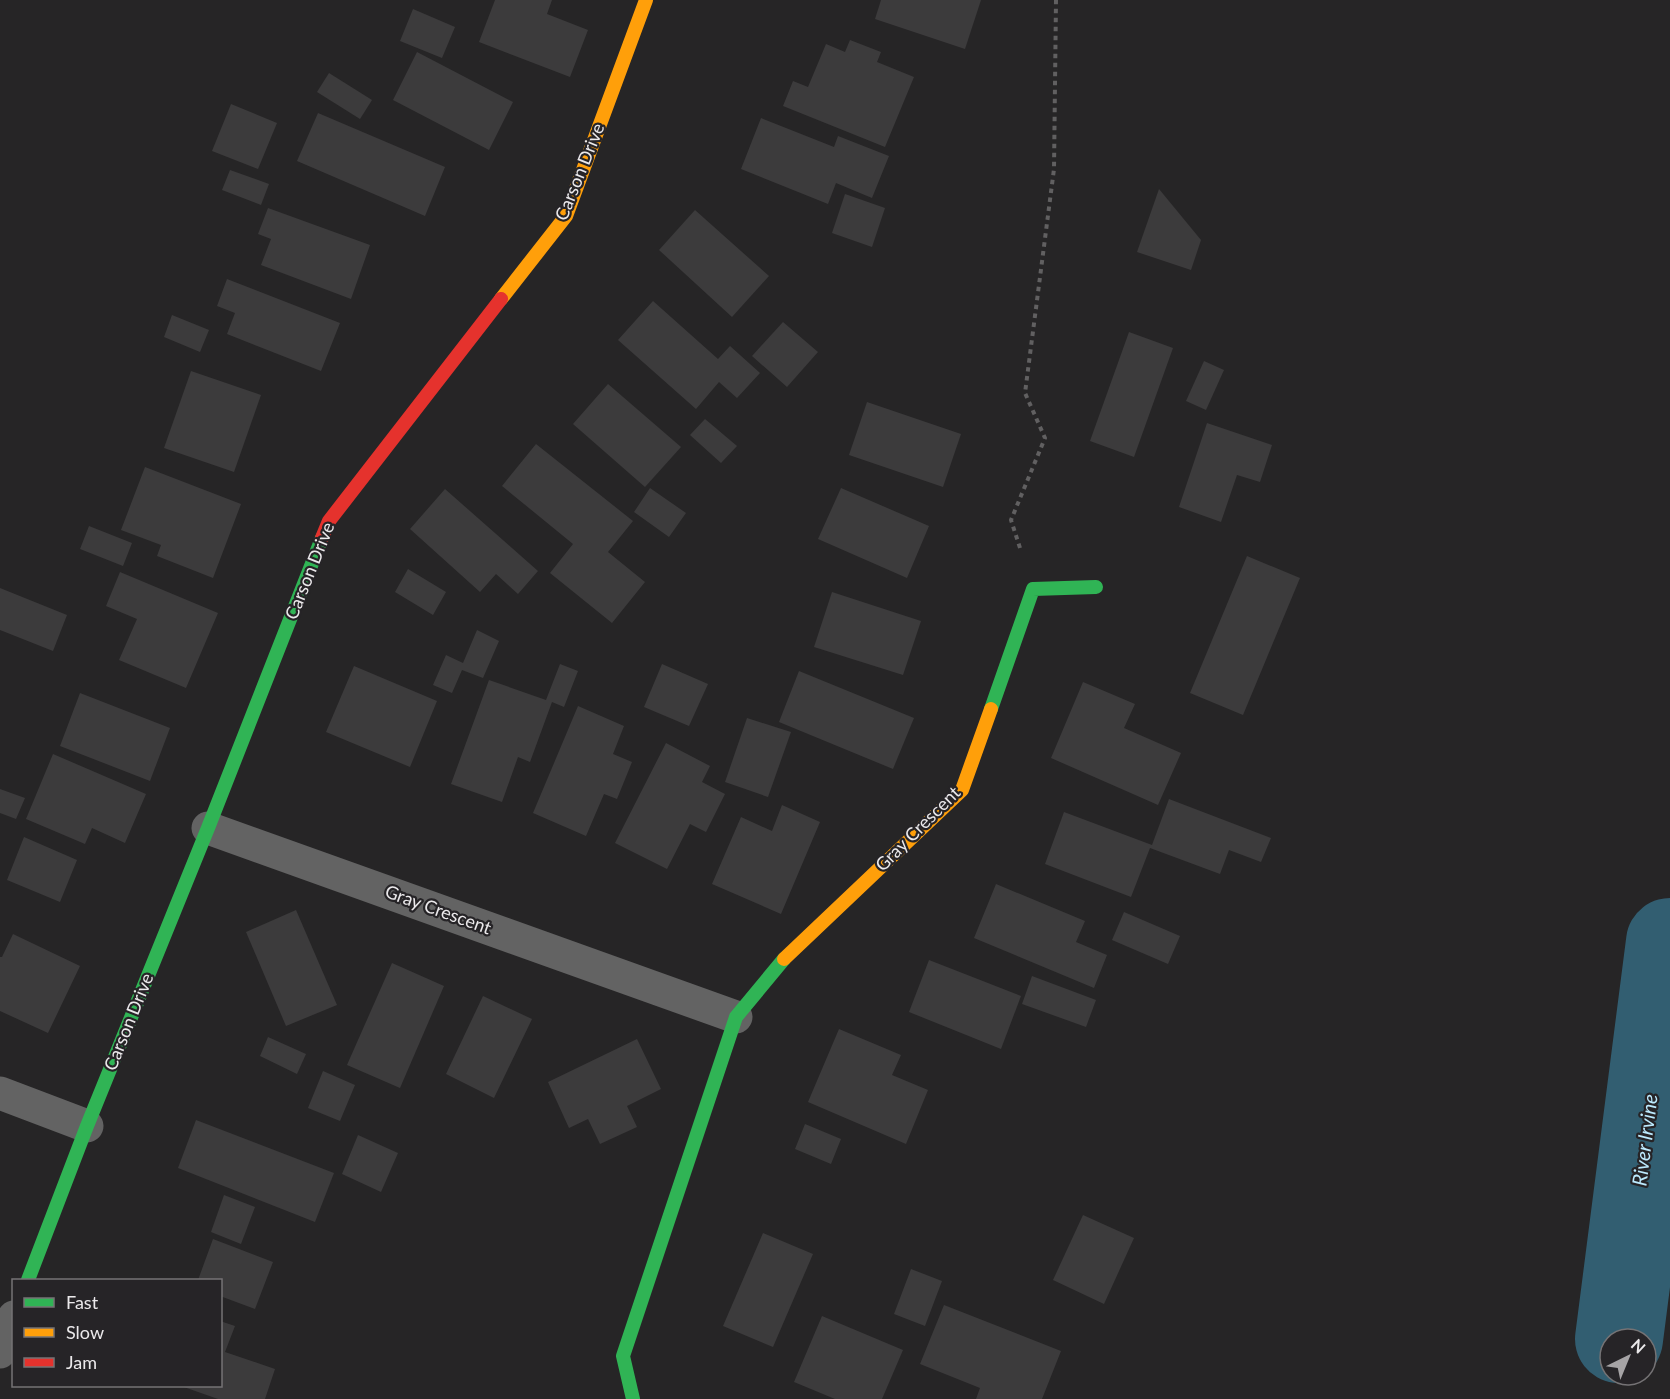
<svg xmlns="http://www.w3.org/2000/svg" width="1670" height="1399" font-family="Lato,sans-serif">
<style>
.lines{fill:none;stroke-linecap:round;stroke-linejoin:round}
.river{stroke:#325e71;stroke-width:88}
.building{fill:#3c3b3c}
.path{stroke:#616061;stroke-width:4;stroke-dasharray:4.5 4.5;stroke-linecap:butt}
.street{stroke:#636363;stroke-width:33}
.fast{stroke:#30b455;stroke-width:14}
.slow{stroke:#ff9f0a;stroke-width:14}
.jam{stroke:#e5322d;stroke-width:14}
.labels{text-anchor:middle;stroke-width:4.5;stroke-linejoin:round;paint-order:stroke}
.street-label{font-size:18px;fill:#ebe9eb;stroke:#262427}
.water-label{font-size:20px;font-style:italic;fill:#bceafe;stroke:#262427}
</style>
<rect width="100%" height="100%" fill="#262526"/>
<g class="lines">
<path class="river" d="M1619,1339L1670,942"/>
</g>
<g class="building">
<path d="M495,0H552L547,14L588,30L570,77L479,42Z"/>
<path d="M881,0H981L965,49L875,19Z"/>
<path d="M413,9L455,27L442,58L400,41Z"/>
<path d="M850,40L881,52L877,62L914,77L885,147L783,106L793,81L808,87L826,44L845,52Z"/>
<path d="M417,52L513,102L489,150L393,100Z"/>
<path d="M329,73L372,100L360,119L317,92Z"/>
<path d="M231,104L277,123L258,169L212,151Z"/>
<path d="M318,113L445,167L425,216L297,161Z"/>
<path d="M761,118L834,147L838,136L889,156L872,198L836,183L828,204L741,169Z"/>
<path d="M230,170L269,184L261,205L222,190Z"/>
<path d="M1159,189L1201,240L1191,270L1137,252Z"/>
<path d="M845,194L885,208L872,247L832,233Z"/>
<path d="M268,208L370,245L351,299L261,265L271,239L258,234Z"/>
<path d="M695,210L769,276L732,317L659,250Z"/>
<path d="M227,279L340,323L321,371L227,334L235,313L217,306Z"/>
<path d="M653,301L718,359L730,346L760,373L737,398L719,382L696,409L618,340Z"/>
<path d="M172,315L209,330L200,352L164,337Z"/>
<path d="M783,322L818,352L787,387L752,356Z"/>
<path d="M1129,332L1173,348L1134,457L1090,441Z"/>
<path d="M1204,361L1224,370L1206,410L1186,401Z"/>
<path d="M191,371L261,395L234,472L164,448Z"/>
<path d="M608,384L681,447L645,487L573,424Z"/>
<path d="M867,402L961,434L943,487L849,455Z"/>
<path d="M705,419L737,446L721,463L690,435Z"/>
<path d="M1207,423L1272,445L1260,482L1237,475L1221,522L1179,507Z"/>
<path d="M536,444L633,521L608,552L645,582L612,623L550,573L573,544L502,486Z"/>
<path d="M145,467L241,504L213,578L157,556L161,545L121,530Z"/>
<path d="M650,488L686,513L669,537L634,512Z"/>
<path d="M841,488L929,526L907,578L818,539Z"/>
<path d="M445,489L538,571L518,594L496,574L480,592L410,529Z"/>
<path d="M89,526L132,543L123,566L80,549Z"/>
<path d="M1247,556L1300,578L1243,715L1190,693Z"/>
<path d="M408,569L446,592L433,615L395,592Z"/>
<path d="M120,572L218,613L186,688L119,660L137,619L106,606Z"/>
<path d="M0,588L67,615L53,651L0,630Z"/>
<path d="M832,592L921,621L903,675L814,647Z"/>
<path d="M477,630L499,641L483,678L462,670L452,693L433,685L446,655L463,663Z"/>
<path d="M560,664L578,671L564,707L552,702L530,762L518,757L502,802L451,784L489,680L546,700Z"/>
<path d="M662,664L708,684L689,726L644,707Z"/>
<path d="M354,666L437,701L410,767L326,732Z"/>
<path d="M799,671L914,718L893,769L779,722Z"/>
<path d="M1083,682L1135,704L1124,728L1181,753L1158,805L1051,758Z"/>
<path d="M80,693L170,728L150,781L60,746Z"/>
<path d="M578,706L624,726L613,754L632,762L617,799L604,794L586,836L533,813Z"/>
<path d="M747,718L791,732L768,797L725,782Z"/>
<path d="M666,743L710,766L702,782L725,794L706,832L690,824L667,869L615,843Z"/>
<path d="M53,754L146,794L125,843L92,828L85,844L26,819Z"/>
<path d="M0,789L25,798L16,819L0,813Z"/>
<path d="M1169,799L1271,838L1261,862L1229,850L1220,874L1150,848L1131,897L1045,864L1064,812L1152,845Z"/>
<path d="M782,805L820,822L781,914L712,884L741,817L772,831Z"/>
<path d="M24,837L77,860L60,902L7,880Z"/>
<path d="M996,884L1085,921L1076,942L1107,955L1094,988L974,938Z"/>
<path d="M296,910L337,1005L286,1026L246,932Z"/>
<path d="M1124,912L1180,936L1168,964L1112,940Z"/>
<path d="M13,934L80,966L48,1033L0,1011V957H2Z"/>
<path d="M929,960L1021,996L1001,1049L909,1012Z"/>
<path d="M392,963L444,986L400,1088L347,1065Z"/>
<path d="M1032,976L1096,1000L1086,1027L1022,1004Z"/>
<path d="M483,996L532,1019L494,1098L446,1074Z"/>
<path d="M839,1029L901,1055L892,1075L928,1090L906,1144L808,1102Z"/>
<path d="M268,1037L306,1054L297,1074L260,1056Z"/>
<path d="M637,1039L661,1089L627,1106L637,1127L600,1144L588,1119L569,1128L548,1082Z"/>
<path d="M323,1071L355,1085L340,1121L308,1108Z"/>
<path d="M196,1120L334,1173L315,1222L178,1168Z"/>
<path d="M805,1124L841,1139L831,1164L795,1149Z"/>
<path d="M358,1135L398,1153L381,1192L342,1174Z"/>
<path d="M224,1195L255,1207L241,1244L211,1232Z"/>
<path d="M1083,1215L1134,1238L1104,1304L1053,1280Z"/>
<path d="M763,1233L813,1254L773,1347L723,1326Z"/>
<path d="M213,1239L273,1262L255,1309L220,1296V1280H198Z"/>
<path d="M911,1269L942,1281L925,1326L894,1314Z"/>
<path d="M944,1305L1061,1351L1042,1399H976L980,1388L920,1364Z"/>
<path d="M822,1316L903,1350L882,1399H835L794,1382Z"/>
<path d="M220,1321L235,1326L225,1352L275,1369L265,1399H218L181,1386H220Z"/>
</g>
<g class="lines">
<path class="path" d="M1020,548L1011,520L1045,438L1025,393L1054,169L1056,0"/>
<g class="street">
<path d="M208,828L736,1017"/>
<path d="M0,1093L87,1126"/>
<path d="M0,1352L14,1317"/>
</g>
<g class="fast">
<path d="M991,709L1033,589L1096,587"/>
<path d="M28,1280L87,1126L208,828L322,538"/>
<path d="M633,1399L623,1356L736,1017L784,959"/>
</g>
<g class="slow">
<path d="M501,299L566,216L646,0"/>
<path d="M784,959L962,790L991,709"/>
</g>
<path class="jam" d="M322,538L329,521L501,299"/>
</g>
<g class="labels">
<g class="street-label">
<text transform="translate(580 172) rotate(-68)" y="6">Carson Drive</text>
<text transform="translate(310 571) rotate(-68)" y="6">Carson Drive</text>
<text transform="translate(918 829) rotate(-45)" y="6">Gray Crescent</text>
<text transform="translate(438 910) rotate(20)" y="6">Gray Crescent</text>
<text transform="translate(129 1022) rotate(-68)" y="6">Carson Drive</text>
</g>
<g class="water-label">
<text transform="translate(1645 1140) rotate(-83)" y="7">River Irvine</text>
</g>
</g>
<rect x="12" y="1279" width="210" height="108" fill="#262427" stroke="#757375" stroke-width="1.5"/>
<rect x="24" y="1298" width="30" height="9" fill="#30b455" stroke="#757375" stroke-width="1.5"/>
<text x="66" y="1309" font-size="18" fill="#ebe9eb">Fast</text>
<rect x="24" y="1328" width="30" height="9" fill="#ff9f0a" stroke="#757375" stroke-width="1.5"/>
<text x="66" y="1339" font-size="18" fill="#ebe9eb">Slow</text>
<rect x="24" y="1358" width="30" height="9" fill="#e5322d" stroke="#757375" stroke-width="1.5"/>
<text x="66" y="1369" font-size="18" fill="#ebe9eb">Jam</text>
<g transform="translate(1628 1357) rotate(43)"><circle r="28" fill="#262427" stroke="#757375" stroke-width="1.5"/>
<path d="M0-4.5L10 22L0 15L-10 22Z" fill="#a6a4a6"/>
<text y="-9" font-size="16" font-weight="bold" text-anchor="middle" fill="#ebe9eb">N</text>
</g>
</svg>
